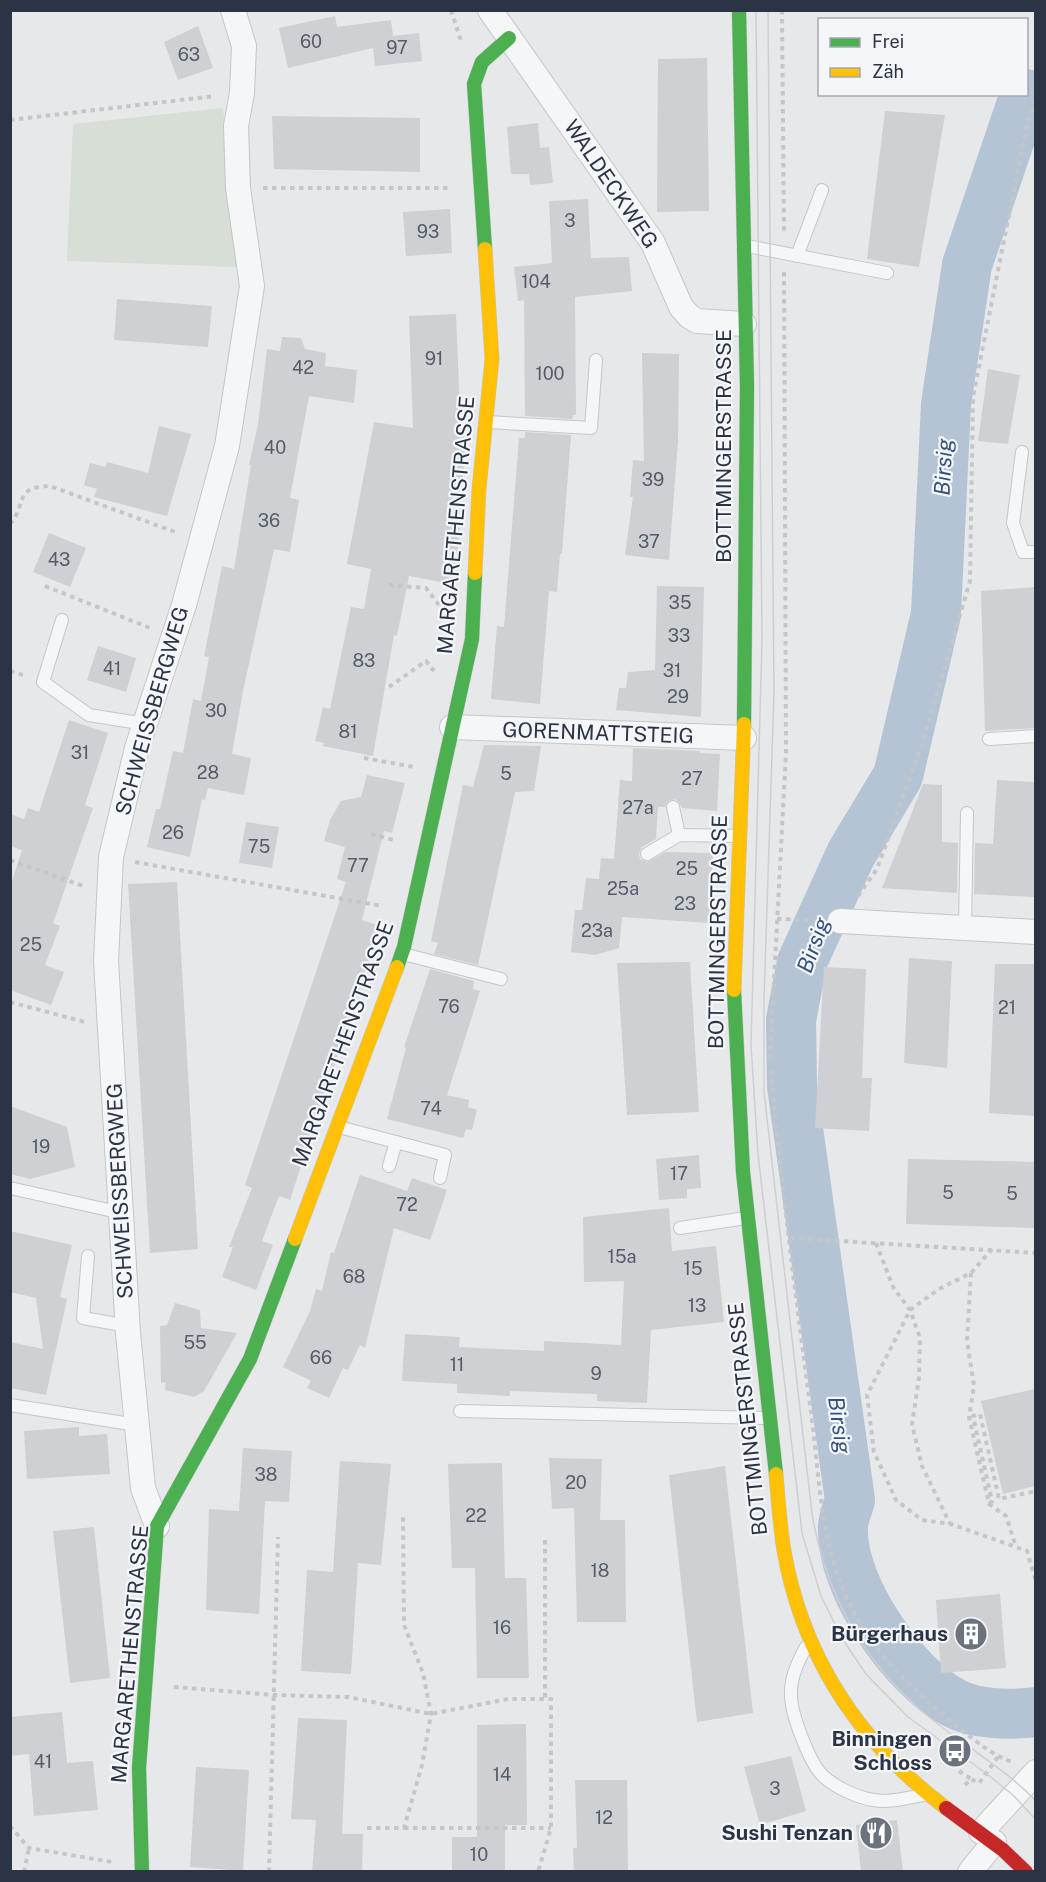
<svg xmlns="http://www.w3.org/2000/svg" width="1046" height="1882" font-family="'Public Sans',sans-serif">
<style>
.green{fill:#d6ded6}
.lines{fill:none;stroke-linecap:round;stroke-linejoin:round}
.river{stroke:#b4c4d5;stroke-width:50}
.building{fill:#ced0d3}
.lane-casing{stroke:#c4c6c8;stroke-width:14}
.street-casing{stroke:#c4c6c8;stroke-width:26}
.fast-casing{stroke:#c4c6c8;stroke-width:15}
.slow-casing{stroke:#c4c6c8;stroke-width:15}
.jam-casing{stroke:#c4c6c8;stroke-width:15}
.path{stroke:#c5c6ca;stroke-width:4;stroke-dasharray:4.5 4.5;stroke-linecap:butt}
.lane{stroke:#f5f6f7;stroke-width:12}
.street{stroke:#f5f6f7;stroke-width:24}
.fast{stroke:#4caf50;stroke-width:14}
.slow{stroke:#ffc107;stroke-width:14}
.jam{stroke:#c62828;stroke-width:14}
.tram{stroke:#cecfd2;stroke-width:1.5}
.labels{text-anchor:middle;stroke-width:4.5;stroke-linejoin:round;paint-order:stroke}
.number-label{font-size:18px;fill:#545c69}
.street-label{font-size:21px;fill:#2b3445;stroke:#f4f6f9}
.poi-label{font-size:21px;font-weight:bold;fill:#2b3445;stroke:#f4f6f9;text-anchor:end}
.water-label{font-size:22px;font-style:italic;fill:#34527a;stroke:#f4f6f9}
</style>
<rect width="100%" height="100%" fill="#e6e8ea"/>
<path class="green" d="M223,108L237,267L67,261L73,124Z"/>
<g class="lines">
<path class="river" d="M1025,94L967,265L946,404L936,614L898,776L851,854L802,962L791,1020L792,1086L850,1500C848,1508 843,1518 843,1527C840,1585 904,1677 954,1703C976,1715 1011,1715 1036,1712"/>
</g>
<g class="building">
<path d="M335,16L337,27L391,20L393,36L419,33L422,61L375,66L373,48L288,68L279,28Z"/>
<path d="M198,26L213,68L178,80L164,42Z"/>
<path d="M707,58L709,211L657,212L658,59Z"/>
<path d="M885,111L945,115L919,267L867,259Z"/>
<path d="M272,116L420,118V172L274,169Z"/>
<path d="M538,123L540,148L549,147L553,183L530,185L529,174H511L507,127Z"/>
<path d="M588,199L591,258L629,257L632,291L575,297L576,415H573L572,419L525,416L524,300L518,301L514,267L552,263L549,201Z"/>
<path d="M450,209L452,253L406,256L403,212Z"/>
<path d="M117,299L212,306L208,347L114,340Z"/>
<path d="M456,314L461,435H466L457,563L452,584L409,576L397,636L394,635L373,756L323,746L324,743L315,741L323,707L330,709L351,607L364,609L371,569L347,564L374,422L413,428L409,316Z"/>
<path d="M282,337L301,338L305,349L326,353L325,366L357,370L354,403L309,396L290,498L299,500L290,552L274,549L243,691L232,754L251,758L244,795L208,788L205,800L202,799L190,857L147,847L156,809H160L173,751L183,753L193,699L201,701L209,657L204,656L222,566L234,569L251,465H249L258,424L267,349L280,351Z"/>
<path d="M642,353L679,354L678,441L669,560L625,555L633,497H630L633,460L644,461Z"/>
<path d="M988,369L1020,375L1008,444L978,441Z"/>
<path d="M159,426L191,434L167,516L94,497L97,489L84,485L90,463L105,467L107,462L148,473Z"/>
<path d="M525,432L571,435L562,554H560L557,592L549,591L540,704L491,699L497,626L504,627L519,438H525Z"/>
<path d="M49,533L86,548L70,587L33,572Z"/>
<path d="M657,586L704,587L701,717L616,710L619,688H626L628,672L655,670Z"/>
<path d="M1035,587V728L985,731L981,591Z"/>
<path d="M98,646L136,658L126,692L87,680Z"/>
<path d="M69,720L108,733L85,805L93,808L53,923L60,926L45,965L64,972L51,1005L10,990V887L22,850L10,846V814L24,819L28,808L39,812Z"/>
<path d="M484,745L541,746L534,791L515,792L478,965L434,954L438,943L431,941L463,785L473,787Z"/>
<path d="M633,748L700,751V753L720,754L717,811L682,808L676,799L668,801L665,807H658L656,839L642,847L639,854L640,859L647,862L666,852L713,853L709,923L622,917L619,948L595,955L571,952L575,910H582L586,878L599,879L601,858L614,859L620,780L632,781Z"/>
<path d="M367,775L405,783L392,833L384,831L362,920L380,926L290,1200L279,1196L262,1241L273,1245L256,1290L222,1277L233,1247H229L252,1188L245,1185L346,882L337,879L345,847L324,841L330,820L341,801L361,797Z"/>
<path d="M997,780L1035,782V897L974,894L975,843L993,844Z"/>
<path d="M923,784L942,785V842L958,843L957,893L882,888Z"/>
<path d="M246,822L279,827L272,868L239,863Z"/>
<path d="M177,882L198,1249L150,1253L128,884Z"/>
<path d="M909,958L952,961L947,1068L904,1063Z"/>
<path d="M690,962L699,1112L627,1115L617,963Z"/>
<path d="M995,964H1035V1116L989,1113Z"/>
<path d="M824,967L866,969L862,1078H872L869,1131L815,1128Z"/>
<path d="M430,969L474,981L473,989L480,991L447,1095L469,1100L468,1107L477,1110L472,1130L466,1129L463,1138L387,1119L406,1048L404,1047Z"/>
<path d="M10,1106L67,1127L75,1167L30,1179L10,1174Z"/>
<path d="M699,1155L701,1188L687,1189V1198L659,1200L656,1159Z"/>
<path d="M908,1159L1035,1162V1228L906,1224Z"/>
<path d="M360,1175L407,1191L412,1178L447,1190L430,1240L394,1228L365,1348L360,1345L348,1370L343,1368L329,1398L307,1388L311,1381L283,1367L310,1311L316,1289L322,1291L331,1252L334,1253Z"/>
<path d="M669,1208L672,1251L716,1246L724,1322L651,1330L647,1403L597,1401V1394L510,1391V1396L457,1393V1384L402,1381L405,1334L460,1337L459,1347L544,1351V1341L621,1345L624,1281L584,1282L583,1217Z"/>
<path d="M10,1231L72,1245L60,1297L67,1299L46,1395L10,1388V1342L43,1349L36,1298L10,1292Z"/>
<path d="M175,1303L200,1310L201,1328L237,1333L204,1391L194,1397L165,1390L166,1382L161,1383L160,1326L167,1325Z"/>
<path d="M1035,1389V1486L1003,1494L981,1401Z"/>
<path d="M79,1427V1436L107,1434L110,1474L27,1479L24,1431Z"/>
<path d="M243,1448L292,1451L289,1502L265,1501L259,1614L206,1610L209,1509L239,1511Z"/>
<path d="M549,1458L602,1459L600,1520H625L626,1622H577L574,1508L552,1509Z"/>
<path d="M340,1461L391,1464L381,1565L358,1563L351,1674L301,1671L307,1570L333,1572Z"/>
<path d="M502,1463L505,1578H526L529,1678H477L475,1568H452L448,1464Z"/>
<path d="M725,1466L753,1713L697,1722L669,1475Z"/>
<path d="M94,1527L110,1678L70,1683L53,1531Z"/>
<path d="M1000,1594L1006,1668L941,1673L936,1600Z"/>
<path d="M62,1712L67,1763L93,1761L98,1810L34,1816L29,1754L10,1756V1717Z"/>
<path d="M298,1718L347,1720L342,1834H363L362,1872H312L316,1820L291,1819Z"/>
<path d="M526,1724L527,1825H505V1872H452V1837H477V1725Z"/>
<path d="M791,1756L806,1811L760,1825L744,1767Z"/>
<path d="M196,1767L249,1770L243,1871L190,1867Z"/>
<path d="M575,1780H627L628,1872H574L573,1848H577Z"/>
<path d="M897,1820L903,1872H861L856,1825Z"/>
</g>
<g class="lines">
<g class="lane-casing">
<g id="lane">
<path d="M747,246L887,273"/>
<path d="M797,256L822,190"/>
<path d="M487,422L591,428L596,360"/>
<path d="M1022,452L1013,523L1023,552H1036"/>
<path d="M62,620L43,682L89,715L145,724"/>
<path d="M989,739L1036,736"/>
<path d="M673,807L679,835"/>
<path d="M647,854L679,835L739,836"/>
<path d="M965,928L967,813"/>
<path d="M403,954L501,979"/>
<path d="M339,1127L445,1155L440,1178"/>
<path d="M389,1166L396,1142"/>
<path d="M10,1188L122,1213"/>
<path d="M680,1228L746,1218"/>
<path d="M88,1256L83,1318L128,1326"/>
<path d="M10,1405L137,1425"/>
<path d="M460,1411L767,1418"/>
<path d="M806,1647C798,1661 790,1678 791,1695C791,1714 809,1762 823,1776C835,1787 856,1797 873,1800C889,1803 907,1798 923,1795"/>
</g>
</g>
<g class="street-casing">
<g id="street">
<path d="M490,10L653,243L681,307L689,316L697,321L744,324"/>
<path d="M452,727L744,738"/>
<path d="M840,921L1036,932"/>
<path d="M157,1526L143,1488L128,1333L106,961L111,857L137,748L184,605L227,446L252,286L238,188L236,126L242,93L244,46L233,10"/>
<path d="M981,1832L1036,1772"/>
<path d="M970,1872L994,1842"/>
</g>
</g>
<g class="fast-casing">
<g id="fast">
<path d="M739,10L747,386L744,724"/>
<path d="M485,249L474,84L482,62L509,38"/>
<path d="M397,967L404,947L472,639L475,573"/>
<path d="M734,990L743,1172L776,1474"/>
<path d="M142,1872L139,1768L157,1526L250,1359L295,1239"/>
</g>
</g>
<g class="slow-casing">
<g id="slow">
<path d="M475,573L479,489L492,359L485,249"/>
<path d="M734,990L744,724"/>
<path d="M295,1239L397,967"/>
<path d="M776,1474C778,1499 780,1526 784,1551C803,1658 860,1743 946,1808"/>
</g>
</g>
<g class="jam-casing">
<path id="jam" d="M946,1808L1003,1850L1026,1872"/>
</g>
<g class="path">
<path d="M451,10L461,41"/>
<path d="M782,10L784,232"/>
<path d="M10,120L215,96"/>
<path d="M263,188H450"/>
<path d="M10,524C27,505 13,487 50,486L178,533"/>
<path d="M389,585L426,588L442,609"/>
<path d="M45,586L150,628"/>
<path d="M10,671L26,676"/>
<path d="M389,687L426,661L434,671"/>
<path d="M364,758L414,767"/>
<path d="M371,834L397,841"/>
<path d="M10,860L83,886"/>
<path d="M135,862L382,906"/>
<path d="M858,896L877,869L922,744L970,581L973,397L1027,124L1036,99"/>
<path d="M777,919L815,920"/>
<path d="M10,1002L85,1022"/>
<path d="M770,1059L786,752L784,272"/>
<path d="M771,1070C781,1184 796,1298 811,1412C819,1472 820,1535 844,1591C868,1649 911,1689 959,1728C976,1741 992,1755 1012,1762"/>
<path d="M790,1238L1036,1253"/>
<path d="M876,1243L893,1287L910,1310L920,1338L919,1378L912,1424L922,1466L950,1524"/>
<path d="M992,1249L971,1273L939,1289L910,1310L867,1395L874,1452L896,1500L922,1520L951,1524L1027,1551L1036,1582"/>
<path d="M971,1273L967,1341L974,1386L969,1417L989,1504L1006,1516L1015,1544"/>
<path d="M989,1504L992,1501L973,1416L980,1414L999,1499L1036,1491"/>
<path d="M545,1540V1698"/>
<path d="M174,1687L274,1695L349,1697L431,1714L508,1699H551V1828L538,1872"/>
<path d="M959,1771L971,1779"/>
<path d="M965,1785L971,1779L979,1783L998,1757"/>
<path d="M10,1826L29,1848L112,1862"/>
<path d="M367,1828H404L422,1765L431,1714L423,1673L404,1625L403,1517"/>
<path d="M404,1828H551"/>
<path d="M24,1872L29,1848"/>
<path d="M269,1872L278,1537"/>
</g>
<use href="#lane" class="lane"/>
<use href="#street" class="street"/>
<use href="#fast" class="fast"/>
<use href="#slow" class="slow"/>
<use href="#jam" class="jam"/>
<g class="tram">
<path d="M756,10L762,640L751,1045L758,1154L802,1533L821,1596L843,1640L866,1674L908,1717L987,1774L1014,1796L1036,1820"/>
<path d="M768,10L774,692L764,999V1092L812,1514C827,1601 868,1671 939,1725C972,1750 1007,1771 1036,1801"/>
</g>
</g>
<defs>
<g id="building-disc" transform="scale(1.725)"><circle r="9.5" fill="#6c737f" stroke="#f4f6f9"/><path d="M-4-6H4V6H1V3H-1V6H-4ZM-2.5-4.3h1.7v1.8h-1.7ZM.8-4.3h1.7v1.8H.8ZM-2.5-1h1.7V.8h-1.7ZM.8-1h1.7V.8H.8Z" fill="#fff"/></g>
<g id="bus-disc" transform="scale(1.725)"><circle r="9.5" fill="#6c737f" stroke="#f4f6f9"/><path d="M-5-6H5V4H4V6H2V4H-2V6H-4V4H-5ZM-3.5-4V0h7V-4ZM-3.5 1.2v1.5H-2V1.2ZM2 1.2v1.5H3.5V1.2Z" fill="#fff"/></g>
<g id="restaurant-disc" transform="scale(1.725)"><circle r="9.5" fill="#6c737f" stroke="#f4f6f9"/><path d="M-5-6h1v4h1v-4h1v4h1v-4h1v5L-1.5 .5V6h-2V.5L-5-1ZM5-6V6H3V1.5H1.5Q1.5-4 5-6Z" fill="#fff"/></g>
</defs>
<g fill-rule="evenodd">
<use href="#building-disc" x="971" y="1634"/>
<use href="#bus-disc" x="955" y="1751"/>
<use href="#restaurant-disc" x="876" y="1833"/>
</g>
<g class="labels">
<g class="number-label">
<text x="311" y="48">60</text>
<text x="397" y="54">97</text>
<text x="189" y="61">63</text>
<text x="570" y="227">3</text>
<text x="428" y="238">93</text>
<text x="536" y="288">104</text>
<text x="434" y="365">91</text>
<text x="303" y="374">42</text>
<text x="550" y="380">100</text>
<text x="275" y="454">40</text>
<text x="653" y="486">39</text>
<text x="269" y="527">36</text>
<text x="649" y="548">37</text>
<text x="59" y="566">43</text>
<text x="680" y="609">35</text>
<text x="679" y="642">33</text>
<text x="364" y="667">83</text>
<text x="112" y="675">41</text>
<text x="672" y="677">31</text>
<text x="678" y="703">29</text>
<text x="216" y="717">30</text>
<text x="348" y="738">81</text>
<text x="80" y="759">31</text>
<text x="208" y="779">28</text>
<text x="506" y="780">5</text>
<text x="692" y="785">27</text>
<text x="638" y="814">27a</text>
<text x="173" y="839">26</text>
<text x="259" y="853">75</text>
<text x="358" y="872">77</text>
<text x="687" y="875">25</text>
<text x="623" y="895">25a</text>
<text x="685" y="910">23</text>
<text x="597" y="937">23a</text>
<text x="31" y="951">25</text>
<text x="449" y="1013">76</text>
<text x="1007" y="1014">21</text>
<text x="431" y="1115">74</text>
<text x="41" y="1153">19</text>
<text x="679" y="1180">17</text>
<text x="948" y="1199">5</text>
<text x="1012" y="1200">5</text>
<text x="407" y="1211">72</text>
<text x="622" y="1263">15a</text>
<text x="693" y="1275">15</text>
<text x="354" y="1283">68</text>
<text x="697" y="1312">13</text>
<text x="195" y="1349">55</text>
<text x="321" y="1364">66</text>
<text x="457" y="1371">11</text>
<text x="596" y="1380">9</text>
<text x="266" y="1481">38</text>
<text x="576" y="1489">20</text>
<text x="476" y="1522">22</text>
<text x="600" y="1577">18</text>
<text x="502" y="1634">16</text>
<text x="43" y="1768">41</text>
<text x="502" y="1781">14</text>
<text x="775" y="1795">3</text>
<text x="604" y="1824">12</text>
<text x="479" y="1861">10</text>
</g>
<g class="street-label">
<text transform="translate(611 184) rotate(56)" y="7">WALDECKWEG</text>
<text transform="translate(724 446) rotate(-90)" y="7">BOTTMINGERSTRASSE</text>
<text transform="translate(456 525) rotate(-85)" y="7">MARGARETHENSTRASSE</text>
<text transform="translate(152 711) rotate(-74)" y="7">SCHWEISSBERGWEG</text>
<text transform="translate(598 733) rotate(2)" y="7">GORENMATTSTEIG</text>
<text transform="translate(718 932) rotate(-89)" y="7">BOTTMINGERSTRASSE</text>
<text transform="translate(343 1044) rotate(-70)" y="7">MARGARETHENSTRASSE</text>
<text transform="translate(120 1191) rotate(-93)" y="7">SCHWEISSBERGWEG</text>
<text transform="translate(748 1419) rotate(-96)" y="7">BOTTMINGERSTRASSE</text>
<text transform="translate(130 1654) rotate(-85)" y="7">MARGARETHENSTRASSE</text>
</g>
<g class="poi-label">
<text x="948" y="1641">Bürgerhaus</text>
<text x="932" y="1746">Binningen<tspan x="932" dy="24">Schloss</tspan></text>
<text x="853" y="1840">Sushi Tenzan</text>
</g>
<g class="water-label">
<text transform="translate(943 467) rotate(-87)" y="8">Birsig</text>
<text transform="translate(813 945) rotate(-70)" y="8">Birsig</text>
<text transform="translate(840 1425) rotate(82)" y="8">Birsig</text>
</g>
</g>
<rect width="1046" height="1882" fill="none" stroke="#2b3445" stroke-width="24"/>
<rect x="818" y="18" width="210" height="78" fill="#f4f6f9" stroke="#a4a8b1" stroke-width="1.5"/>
<rect x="830" y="38" width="30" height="9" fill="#4caf50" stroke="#a4a8b1" stroke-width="1.5"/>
<text x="872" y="48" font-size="18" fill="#2b3445">Frei</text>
<rect x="830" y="68" width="30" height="9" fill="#ffc107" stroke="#a4a8b1" stroke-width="1.5"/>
<text x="872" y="78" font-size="18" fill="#2b3445">Zäh</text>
</svg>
